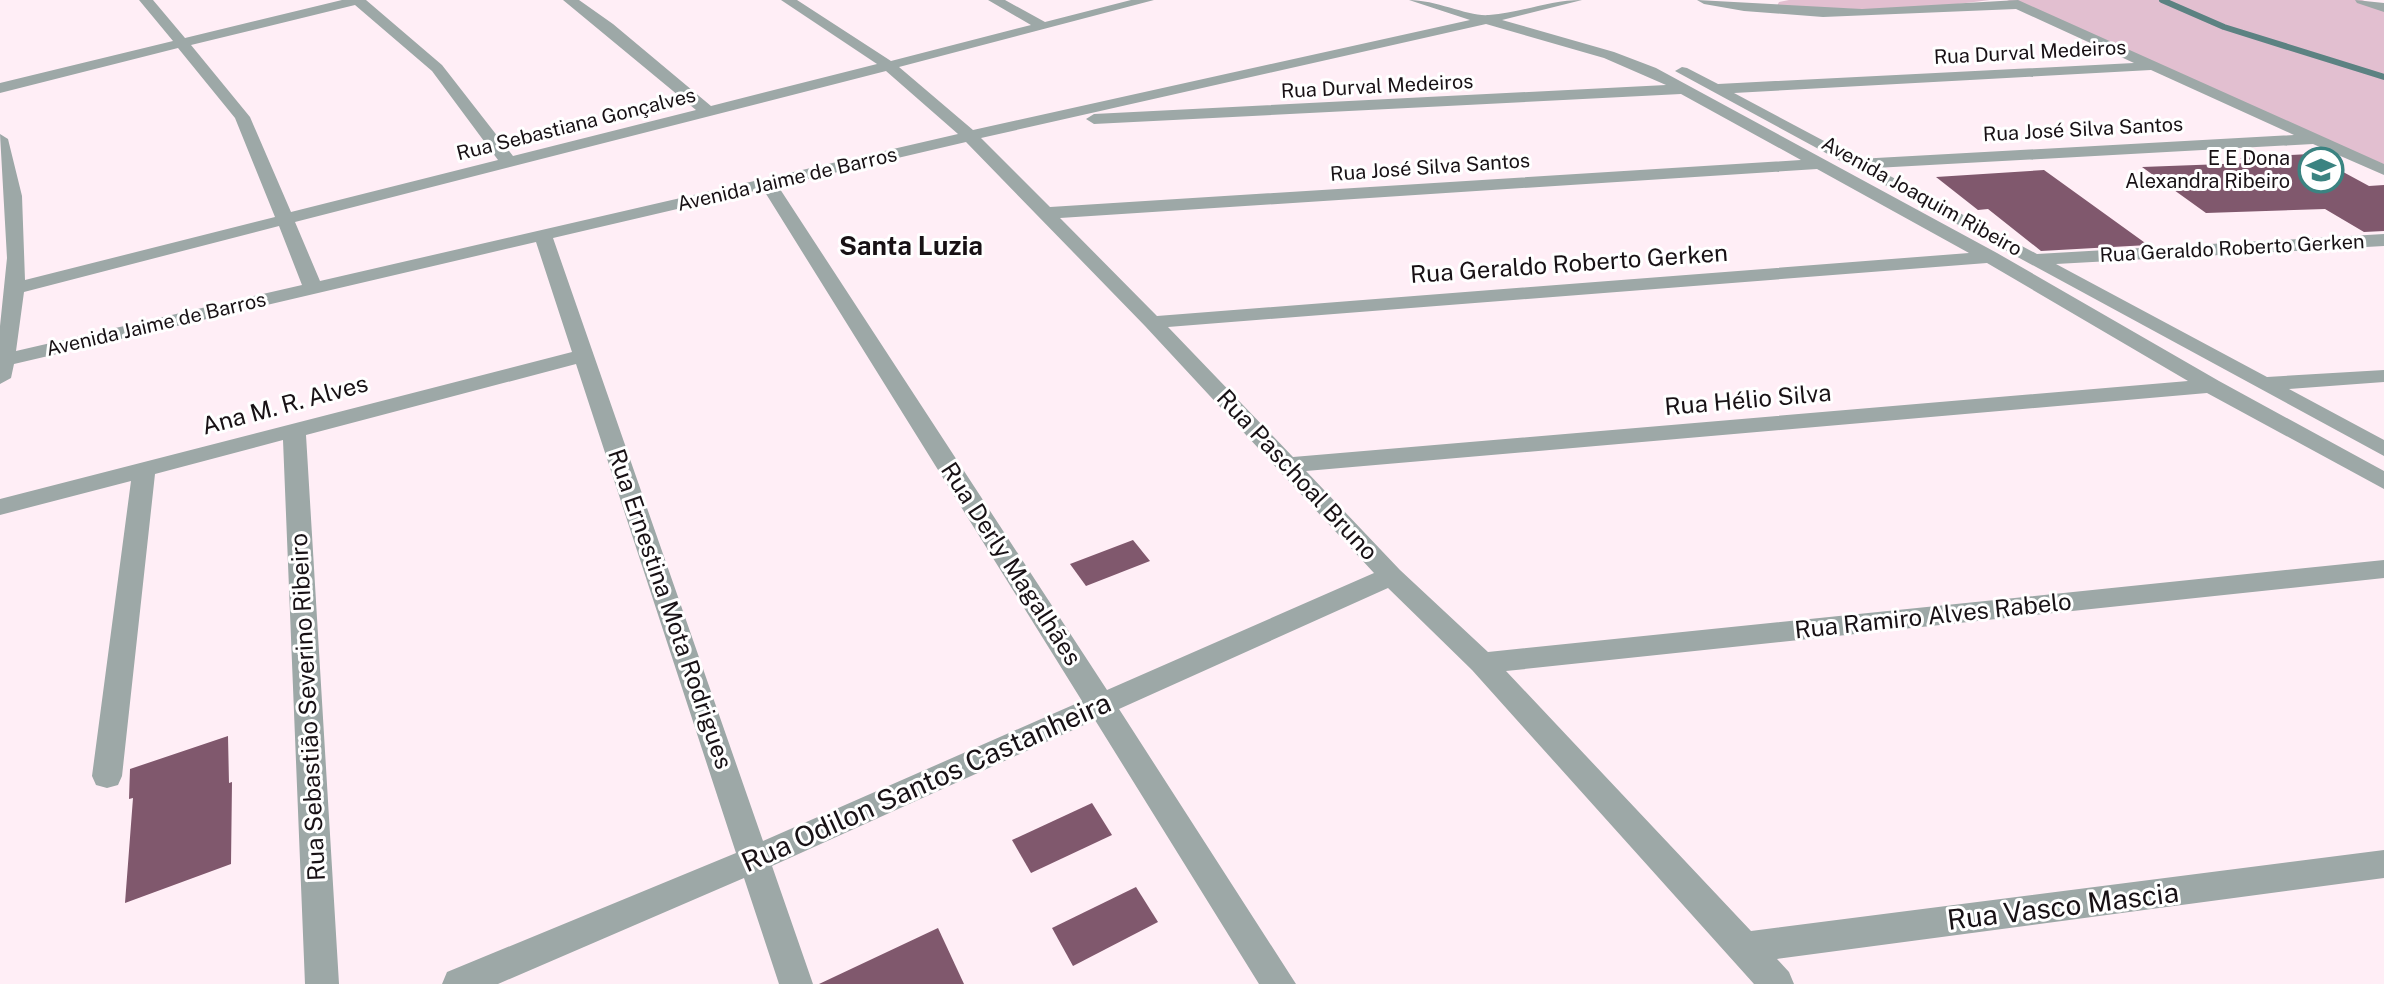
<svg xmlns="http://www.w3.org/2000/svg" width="2384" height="984" font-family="'Public Sans',sans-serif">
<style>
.green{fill:#e2bfd0}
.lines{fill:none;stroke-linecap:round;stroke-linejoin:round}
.stream{stroke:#5c8282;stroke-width:6}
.building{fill:#80586d}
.minor{fill:#9da8a7;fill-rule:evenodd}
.labels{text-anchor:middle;stroke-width:6;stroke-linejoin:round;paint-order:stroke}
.far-street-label{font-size:20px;fill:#181115;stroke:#fff}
.far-poi-label{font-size:20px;fill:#181115;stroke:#fff;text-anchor:end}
.street-label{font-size:24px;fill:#181115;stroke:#fff}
.far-district-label{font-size:26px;font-weight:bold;fill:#181115;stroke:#fff}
.near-street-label{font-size:28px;fill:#181115;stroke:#fff}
</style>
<rect width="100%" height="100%" fill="#ffeef6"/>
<g class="green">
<path d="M1789,0H1990L1901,11L1777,6L1779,2Z"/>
<path d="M2007,0H2362L2384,8V170Z"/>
</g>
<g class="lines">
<path class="stream" d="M2162,0L2224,27L2384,77"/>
</g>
<g class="building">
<path d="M2310,154L2369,186L2384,185V231L2364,232L2325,209L2206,213L2142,167L2250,163L2240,158Z"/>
<path d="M2044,170L2148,245L2041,251L1988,209L1978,210L1936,177Z"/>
<path d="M1133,540L1150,561L1086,586L1070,564Z"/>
<path d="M228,736L229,783L232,782L231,864L125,903L133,798L129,799L130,769Z"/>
<path d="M1092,803L1112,835L1031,873L1012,840Z"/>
<path d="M1136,887L1158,922L1073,966L1052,928Z"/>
<path d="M938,928L964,984H819Z"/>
</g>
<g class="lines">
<g class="minor">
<path d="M139,0H153L185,38L342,0H366L442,65L513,156L696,110L563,0H579L613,24L711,106L877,64L781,0H797L891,61L1031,25L988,0H1005L1045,22L1131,0H1154L899,67L973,130L1470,20L1409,0C1437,0 1469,17 1489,15C1521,13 1549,0 1582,0L1502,20L1614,52L1656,68L1997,253L2219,381L2384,471V489L2207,393L1306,471L1400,570L1488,652L2384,560V578L1506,671L1751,931L2384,850V878L1777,959L1789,972L1794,984H1754L1472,670L1388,588L1119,709L1296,984H1259L1095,720L772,866L813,984H779L744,878L498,984H442L447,972L736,853L576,364L306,435L339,984H305L283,440L155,474L122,776L118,785L107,788L96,785L92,776L131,481L0,515V499L572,352L536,242L14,364L11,378L0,384V326L7,258L0,134L8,139L22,196L25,280L275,217L235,118L178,48L0,93V83L173,41ZM355,5L432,71L498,160L291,212L250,117L191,45ZM1486,24L1604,58L1666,85L1094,114L1086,119L1094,124L1681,94L1801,160L1050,207L981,138ZM886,71L958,134L320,281L295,222ZM966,142L1145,326L1374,573L1107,690L778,186ZM1817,169L1969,253L1157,316L1060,218ZM763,189L1082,701L763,841L553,238ZM279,226L302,285L16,351L24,292ZM1987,263L2188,381L1293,457L1168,327Z"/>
<path d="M1697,0L1862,9L2018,0L2384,164V175L2313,144L1875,168L2037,254L2384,234V246L2056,264L2267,377L2384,370V382L2289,389L2384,440V456L1675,71L1682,67L1687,68L1718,84L2134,63L2016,9L1823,17L1744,11L1704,4ZM2151,70L2294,135L1858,159L1734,93Z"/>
<path d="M2355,0L2384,3V12L2357,3Z"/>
</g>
</g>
<defs>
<g id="school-ring" transform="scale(2.3)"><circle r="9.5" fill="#fff" stroke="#3b8381" stroke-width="1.5"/><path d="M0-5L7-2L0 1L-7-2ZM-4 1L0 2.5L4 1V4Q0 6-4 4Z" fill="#3b8381"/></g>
</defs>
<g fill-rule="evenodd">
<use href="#school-ring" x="2321" y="170"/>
</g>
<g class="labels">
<g class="far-street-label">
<text transform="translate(2030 52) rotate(-3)" y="7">Rua Durval Medeiros</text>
<text transform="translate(1377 86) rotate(-3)" y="7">Rua Durval Medeiros</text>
<text transform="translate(576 124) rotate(-14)" y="7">Rua Sebastiana Gonçalves</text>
<text transform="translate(2083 129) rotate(-3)" y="7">Rua José Silva Santos</text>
<text transform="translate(1430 167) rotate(-4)" y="7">Rua José Silva Santos</text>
<text transform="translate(787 179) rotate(-13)" y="7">Avenida Jaime de Barros</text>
<text transform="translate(1922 196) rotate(29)" y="7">Avenida Joaquim Ribeiro</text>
<text transform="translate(2232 248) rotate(-3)" y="7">Rua Geraldo Roberto Gerken</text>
<text transform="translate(156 324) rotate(-13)" y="7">Avenida Jaime de Barros</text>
</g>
<g class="far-poi-label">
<text x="2290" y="165">E E Dona<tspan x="2290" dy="23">Alexandra Ribeiro</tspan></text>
</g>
<g class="street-label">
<text transform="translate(1569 264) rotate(-4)" y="8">Rua Geraldo Roberto Gerken</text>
<text transform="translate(1748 400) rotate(-5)" y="8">Rua Hélio Silva</text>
<text transform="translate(285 405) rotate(-15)" y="8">Ana M. R. Alves</text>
<text transform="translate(1297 475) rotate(47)" y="8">Rua Paschoal Bruno</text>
<text transform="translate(1011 564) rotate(57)" y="8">Rua Derly Magalhães</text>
<text transform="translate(670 609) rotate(71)" y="8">Rua Ernestina Mota Rodrigues</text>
<text transform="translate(1933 616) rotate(-6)" y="8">Rua Ramiro Alves Rabelo</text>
<text transform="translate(308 707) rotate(-93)" y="8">Rua Sebastião Severino Ribeiro</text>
</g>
<g class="far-district-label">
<text x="911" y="255">Santa Luzia</text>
</g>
<g class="near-street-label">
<text transform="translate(926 782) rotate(-24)" y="10">Rua Odilon Santos Castanheira</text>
<text transform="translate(2063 906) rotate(-7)" y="10">Rua Vasco Mascia</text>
</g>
</g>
</svg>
